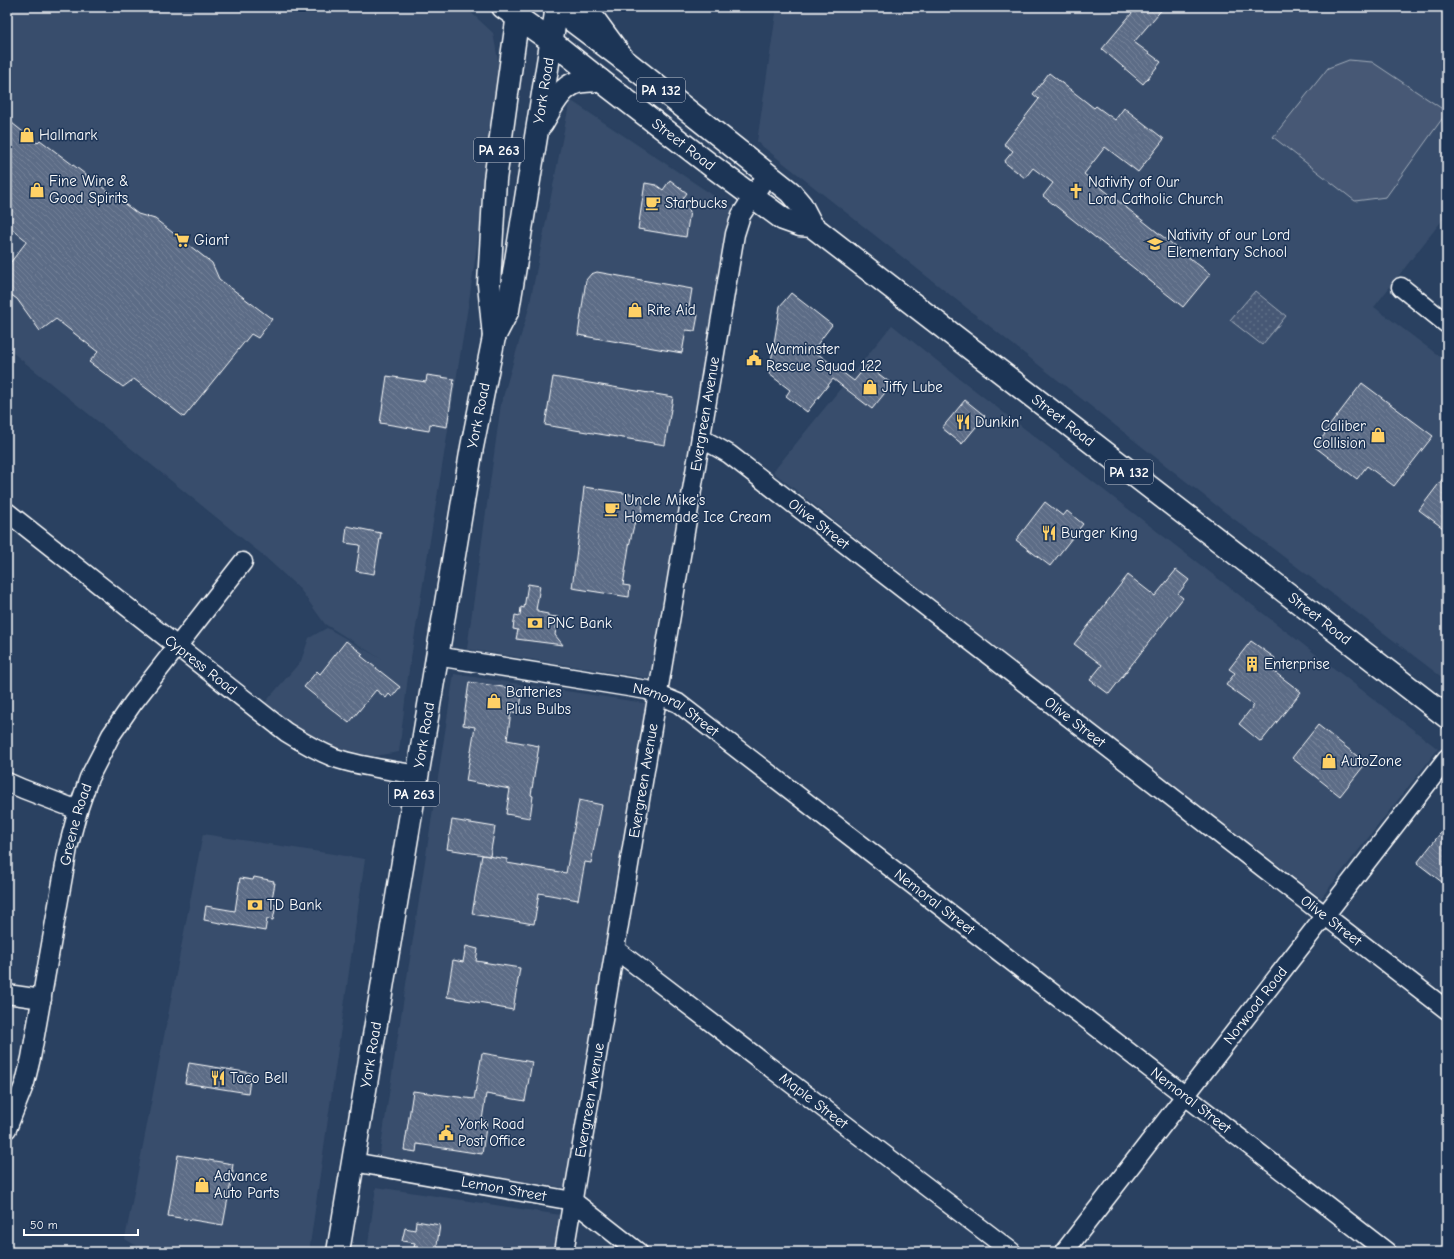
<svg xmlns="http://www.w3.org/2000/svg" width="1454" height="1259" font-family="'Comic Neue',sans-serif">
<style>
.built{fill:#394e6c}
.park{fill:url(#park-dots);stroke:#a2acba}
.garden{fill:#465975;stroke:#a2acba}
.building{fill:url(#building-back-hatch);stroke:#fff}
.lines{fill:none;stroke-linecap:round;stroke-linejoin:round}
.minor-casing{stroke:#fff;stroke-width:21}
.major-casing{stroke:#fff;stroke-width:25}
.highway-casing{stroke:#fff;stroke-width:25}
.minor{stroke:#1d3557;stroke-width:18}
.major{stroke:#1d3557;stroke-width:22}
.highway{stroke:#1d3557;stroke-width:22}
.labels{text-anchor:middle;stroke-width:3;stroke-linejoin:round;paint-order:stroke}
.shield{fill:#1d3557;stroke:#bbc2cd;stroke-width:1}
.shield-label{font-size:14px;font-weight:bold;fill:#fff}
.street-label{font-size:15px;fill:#fff;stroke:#1d3557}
.poi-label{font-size:15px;fill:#fff;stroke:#1d3557;text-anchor:start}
</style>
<defs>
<pattern id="park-dots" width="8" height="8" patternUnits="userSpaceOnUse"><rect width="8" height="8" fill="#465975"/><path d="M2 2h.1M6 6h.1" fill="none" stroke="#62728a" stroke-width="1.8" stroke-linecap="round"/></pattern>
<pattern id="building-back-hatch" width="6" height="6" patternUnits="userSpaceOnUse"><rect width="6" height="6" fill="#5b6c86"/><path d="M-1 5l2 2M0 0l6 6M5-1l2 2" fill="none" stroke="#748298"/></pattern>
</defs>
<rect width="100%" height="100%" fill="#2a4161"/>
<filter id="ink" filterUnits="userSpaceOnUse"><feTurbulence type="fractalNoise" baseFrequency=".025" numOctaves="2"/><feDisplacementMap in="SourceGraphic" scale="8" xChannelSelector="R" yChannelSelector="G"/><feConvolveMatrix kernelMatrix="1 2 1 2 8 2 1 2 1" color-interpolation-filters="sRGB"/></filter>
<g filter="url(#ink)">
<g class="built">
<path d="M7,7H465L493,33L501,77L470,294L408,676L399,752L374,756L328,747L263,705L301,661L309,638L327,628L383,660L325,624L300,589L263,555L7,348Z"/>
<path d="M777,7H1447V214L1374,307L1447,362V681L1221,509L757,142Z"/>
<path d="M570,100L732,208L660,680L467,649L501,404L529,308Z"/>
<path d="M892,325L946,368L1438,749L1321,898L1048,690L773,472Z"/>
<path d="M454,674L651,704L573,1189L379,1159Z"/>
<path d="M203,834L365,859L309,1252H147L125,1239Z"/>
<path d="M376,1187L567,1216L561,1252H367Z"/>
</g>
<path class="park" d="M1255,291L1286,316L1262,345L1230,320Z"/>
<path class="garden" d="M1349,60L1372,62L1447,112L1386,197L1355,201L1273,137L1328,68Z"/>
<g class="building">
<path d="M1137,7H1164L1134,42L1161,62L1143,84L1102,49Z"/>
<path d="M1049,73L1094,108L1096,106L1115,120L1124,108L1164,139L1138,172L1105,147L1084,174L1210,274L1183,307L1043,196L1053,183L1033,168L1025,178L1004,162L1013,151L1004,144L1039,99L1033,94Z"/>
<path d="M7,119L37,143L40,140L138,214L155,219L212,263L219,279L272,319L258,338L251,334L184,417L134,379L123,387L89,362L98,352L56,319L40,331L17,299L7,292V267L27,241L7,225Z"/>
<path d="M670,180L687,193L680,203L690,211L686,237L638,229L645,183L656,185L663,190Z"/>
<path d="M597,272L692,289L688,314L698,315L695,331L686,330L682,353L578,335L586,280L591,274Z"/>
<path d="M791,293L832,325L813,350L854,381L867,365L892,384L872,409L833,379L807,412L786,396L790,390L769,374L780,306Z"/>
<path d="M427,375L454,379L447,427L430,424L429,431L380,423L387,376L426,382Z"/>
<path d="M553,377L673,397L665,445L545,425Z"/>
<path d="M1362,383L1433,436L1394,486L1367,466L1357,479L1315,447L1325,434L1324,433Z"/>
<path d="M965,400L985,416L962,444L942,428Z"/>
<path d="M1447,473V531L1419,510Z"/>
<path d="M584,487L644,496L640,521H635L629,546L623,585L630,586L629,597L572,588L580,526Z"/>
<path d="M1045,502L1063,516L1067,511L1083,524L1050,566L1016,540Z"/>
<path d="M347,526L381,533L374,574L356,571L360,545L345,543Z"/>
<path d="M1176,570L1189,580L1178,594L1183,598L1109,694L1090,680L1102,665L1074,644L1128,575L1155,596Z"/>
<path d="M528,584L540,586L536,610H538V612L548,614V616L558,617L555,635L563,645L516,639L518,630L513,629L515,615L520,616L521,607L524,608Z"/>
<path d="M346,641L363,654L361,656L400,687L392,697L389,694L386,698L376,690L349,723L304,687L317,671L320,674Z"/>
<path d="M1251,641L1275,658L1268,667L1301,692L1261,742L1239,724L1254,705L1226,685L1235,673L1229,669Z"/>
<path d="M469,682L523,690L519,713L511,712L507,740L539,746L531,795L533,796L530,818L506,814L510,789L466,781L475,727L463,725Z"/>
<path d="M1318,725L1366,763L1340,796L1292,758Z"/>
<path d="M579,800L602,805L591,863L585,862L578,900L539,893L534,924L472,914L482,855L507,859V863L566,873Z"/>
<path d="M452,820L495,827L490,856L447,849Z"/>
<path d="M1447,825V886L1417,863Z"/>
<path d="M254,877L274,881L273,883H275L271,904L276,905L273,920L267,919L265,931L204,920L206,906L235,911L240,878L253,880Z"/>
<path d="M466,946L478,949L476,961L520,968L513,1010L490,1006V1004L447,997L453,960L463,962Z"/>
<path d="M482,1053L532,1062L525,1101L486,1094L482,1120L487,1121L482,1154L417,1144L416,1152L404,1150L413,1091L474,1099Z"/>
<path d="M189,1063L251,1073L248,1093L185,1083Z"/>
<path d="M178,1155L233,1164L232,1171H233L223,1225L168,1216Z"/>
<path d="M416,1221L440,1225L436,1252H413L415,1243L402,1241L405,1228L415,1230Z"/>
</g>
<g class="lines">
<g class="minor-casing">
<g id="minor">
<path d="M1401,287L1447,324"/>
<path id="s1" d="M701,438L729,454L1447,1010"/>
<path id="s2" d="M7,512L286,732C302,742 318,751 335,758C362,767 390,770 417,775"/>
<path id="s3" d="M436,656L647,690L678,703L1387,1252"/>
<path d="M7,782L23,789L78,810"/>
<path id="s4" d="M615,949L1012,1252"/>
<path d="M7,994L42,999"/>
<path id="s5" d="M7,1129L25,1083L31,1058L68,848L78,810L89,778L111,735L133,703L243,562"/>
<path id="s6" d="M353,1162L573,1201L638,1252"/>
<path id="s7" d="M564,1252L735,234L741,215L767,175"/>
<path id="s8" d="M1064,1252L1447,758"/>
</g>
</g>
<g class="major-casing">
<g id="major">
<path id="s9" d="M503,7L551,41L600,80L713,167L783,219L800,225L812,226L1447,717"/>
<path d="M554,7L623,59L790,192L801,205L812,226"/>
</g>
</g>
<g class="highway-casing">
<g id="highway">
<path d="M585,7L623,59"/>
<path d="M542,123C551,108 560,87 578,82C585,80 593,81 600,80"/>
<path d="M494,337L489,284L495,180L519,7"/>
<path id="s10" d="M338,1252L472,447L494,337L508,310L557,7"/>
</g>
</g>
<use href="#minor" class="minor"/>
<use href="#major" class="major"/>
<use href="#highway" class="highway"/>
</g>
</g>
<defs>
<g id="shop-bare" transform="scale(1.2)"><path d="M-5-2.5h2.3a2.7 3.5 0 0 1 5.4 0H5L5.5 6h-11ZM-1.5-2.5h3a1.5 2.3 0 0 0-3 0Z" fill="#ffd166" stroke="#1d3557" stroke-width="2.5" paint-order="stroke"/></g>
<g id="church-bare" transform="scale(1.2)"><path d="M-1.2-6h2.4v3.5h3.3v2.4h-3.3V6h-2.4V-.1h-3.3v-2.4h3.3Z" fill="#ffd166" stroke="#1d3557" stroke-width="2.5" paint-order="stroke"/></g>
<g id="cafe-bare" transform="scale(1.2)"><path d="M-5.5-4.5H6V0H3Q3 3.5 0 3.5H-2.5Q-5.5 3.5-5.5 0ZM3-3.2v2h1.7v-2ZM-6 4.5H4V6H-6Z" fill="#ffd166" stroke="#1d3557" stroke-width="2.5" paint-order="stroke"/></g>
<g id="supermarket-bare" transform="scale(1.2)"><path d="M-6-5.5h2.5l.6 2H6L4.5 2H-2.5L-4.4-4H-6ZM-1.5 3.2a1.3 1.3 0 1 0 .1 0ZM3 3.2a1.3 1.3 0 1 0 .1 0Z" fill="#ffd166" stroke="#1d3557" stroke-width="2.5" paint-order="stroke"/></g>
<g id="school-bare" transform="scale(1.2)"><path d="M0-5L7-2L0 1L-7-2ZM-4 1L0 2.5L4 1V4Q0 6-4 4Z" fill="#ffd166" stroke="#1d3557" stroke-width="2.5" paint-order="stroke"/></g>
<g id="civic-bare" transform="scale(1.2)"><path d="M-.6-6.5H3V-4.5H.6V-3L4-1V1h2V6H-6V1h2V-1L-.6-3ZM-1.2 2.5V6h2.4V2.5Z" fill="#ffd166" stroke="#1d3557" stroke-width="2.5" paint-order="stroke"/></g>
<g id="restaurant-bare" transform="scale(1.2)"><path d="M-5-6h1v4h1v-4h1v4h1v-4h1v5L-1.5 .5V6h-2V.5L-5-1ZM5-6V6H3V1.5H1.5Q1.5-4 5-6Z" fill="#ffd166" stroke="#1d3557" stroke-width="2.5" paint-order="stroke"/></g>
<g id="bank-bare" transform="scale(1.2)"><path d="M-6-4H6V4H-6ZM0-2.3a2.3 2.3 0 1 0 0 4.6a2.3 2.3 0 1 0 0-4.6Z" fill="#ffd166" stroke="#1d3557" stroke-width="2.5" paint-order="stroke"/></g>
<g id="building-bare" transform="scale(1.2)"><path d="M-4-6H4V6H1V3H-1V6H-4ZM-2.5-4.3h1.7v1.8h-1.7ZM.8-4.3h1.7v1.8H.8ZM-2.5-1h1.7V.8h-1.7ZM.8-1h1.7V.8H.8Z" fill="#ffd166" stroke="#1d3557" stroke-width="2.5" paint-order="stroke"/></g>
</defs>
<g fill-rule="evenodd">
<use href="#shop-bare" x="27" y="135"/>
<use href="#shop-bare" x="37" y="190"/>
<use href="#church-bare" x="1076" y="191"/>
<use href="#cafe-bare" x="653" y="203"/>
<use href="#supermarket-bare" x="182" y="240"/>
<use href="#school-bare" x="1155" y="244"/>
<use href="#shop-bare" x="635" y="310"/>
<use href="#civic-bare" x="754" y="358"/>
<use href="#shop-bare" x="870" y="387"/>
<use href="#restaurant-bare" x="963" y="422"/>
<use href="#shop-bare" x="1378" y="435"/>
<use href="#cafe-bare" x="612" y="509"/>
<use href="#restaurant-bare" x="1049" y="533"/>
<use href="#bank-bare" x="535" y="623"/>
<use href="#building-bare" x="1252" y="664"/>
<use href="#shop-bare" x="494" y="701"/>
<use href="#shop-bare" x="1329" y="761"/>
<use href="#bank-bare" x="255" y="905"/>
<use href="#restaurant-bare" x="218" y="1078"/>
<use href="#civic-bare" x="446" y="1133"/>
<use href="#shop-bare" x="202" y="1185"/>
</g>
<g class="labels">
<g class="shield">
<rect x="637" y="78" width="48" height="24" rx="3"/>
<rect x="474" y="138" width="50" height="24" rx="3"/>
<rect x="1105" y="460" width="48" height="24" rx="3"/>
<rect x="389" y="782" width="50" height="24" rx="3"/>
</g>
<g class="shield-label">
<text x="661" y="95">PA 132</text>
<text x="499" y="155">PA 263</text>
<text x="1129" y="477">PA 132</text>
<text x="414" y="799">PA 263</text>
</g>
<g class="street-label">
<text dy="5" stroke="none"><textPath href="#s10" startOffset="1181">York Road</textPath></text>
<text dy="5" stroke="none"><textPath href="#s9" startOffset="227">Street Road</textPath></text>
<text dy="5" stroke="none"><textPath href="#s7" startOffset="850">Evergreen Avenue</textPath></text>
<text dy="5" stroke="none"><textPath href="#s10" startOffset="848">York Road</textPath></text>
<text dy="5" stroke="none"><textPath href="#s9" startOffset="699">Street Road</textPath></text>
<text dy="5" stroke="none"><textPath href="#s1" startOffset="146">Olive Street</textPath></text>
<text dy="5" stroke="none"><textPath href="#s9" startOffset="1023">Street Road</textPath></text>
<text dy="5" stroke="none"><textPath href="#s2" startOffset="247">Cypress Road</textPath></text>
<text dy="5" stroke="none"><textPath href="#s3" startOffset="248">Nemoral Street</textPath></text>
<text dy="5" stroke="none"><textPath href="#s1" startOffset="470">Olive Street</textPath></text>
<text dy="5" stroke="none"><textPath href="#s10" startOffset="524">York Road</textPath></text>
<text dy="5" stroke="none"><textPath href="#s7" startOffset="478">Evergreen Avenue</textPath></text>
<text dy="5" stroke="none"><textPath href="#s5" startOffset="313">Greene Road</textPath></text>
<text dy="5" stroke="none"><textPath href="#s3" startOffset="572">Nemoral Street</textPath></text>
<text dy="5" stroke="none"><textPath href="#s1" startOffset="794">Olive Street</textPath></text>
<text dy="5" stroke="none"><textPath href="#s8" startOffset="312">Norwood Road</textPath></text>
<text dy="5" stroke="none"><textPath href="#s10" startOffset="200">York Road</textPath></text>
<text dy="5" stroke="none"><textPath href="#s7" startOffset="154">Evergreen Avenue</textPath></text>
<text dy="5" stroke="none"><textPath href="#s4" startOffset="250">Maple Street</textPath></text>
<text dy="5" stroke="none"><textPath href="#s3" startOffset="896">Nemoral Street</textPath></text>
<text dy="5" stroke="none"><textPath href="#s6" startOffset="153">Lemon Street</textPath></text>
</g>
<g class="poi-label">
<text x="39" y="140">Hallmark</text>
<text x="49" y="186">Fine Wine &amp;<tspan x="49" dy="17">Good Spirits</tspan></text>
<text x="1088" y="187">Nativity of Our<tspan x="1088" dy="17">Lord Catholic Church</tspan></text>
<text x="665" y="208">Starbucks</text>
<text x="1167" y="240">Nativity of our Lord<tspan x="1167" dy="17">Elementary School</tspan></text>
<text x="194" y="245">Giant</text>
<text x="647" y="315">Rite Aid</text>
<text x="766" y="354">Warminster<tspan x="766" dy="17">Rescue Squad 122</tspan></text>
<text x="882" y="392">Jiffy Lube</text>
<text x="975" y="427">Dunkin'</text>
<text x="1366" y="431" text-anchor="end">Caliber<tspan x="1366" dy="17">Collision</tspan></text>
<text x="624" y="505">Uncle Mike's<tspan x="624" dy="17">Homemade Ice Cream</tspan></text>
<text x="1061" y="538">Burger King</text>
<text x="547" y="628">PNC Bank</text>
<text x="1264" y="669">Enterprise</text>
<text x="506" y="697">Batteries<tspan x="506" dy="17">Plus Bulbs</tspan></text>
<text x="1341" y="766">AutoZone</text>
<text x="267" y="910">TD Bank</text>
<text x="230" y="1083">Taco Bell</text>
<text x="458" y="1129">York Road<tspan x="458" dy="17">Post Office</tspan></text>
<text x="214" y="1181">Advance<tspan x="214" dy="17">Auto Parts</tspan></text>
</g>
</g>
<rect width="1454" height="1259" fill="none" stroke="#1d3557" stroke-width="24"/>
<rect x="12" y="12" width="1430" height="1235" fill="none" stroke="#fff" stroke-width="1.5" filter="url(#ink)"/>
<path d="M24 1229v6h114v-6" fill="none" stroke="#ffffff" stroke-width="2"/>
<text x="30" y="1229" font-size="12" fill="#ffffff" stroke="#1d3557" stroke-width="3" paint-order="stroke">50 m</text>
</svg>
